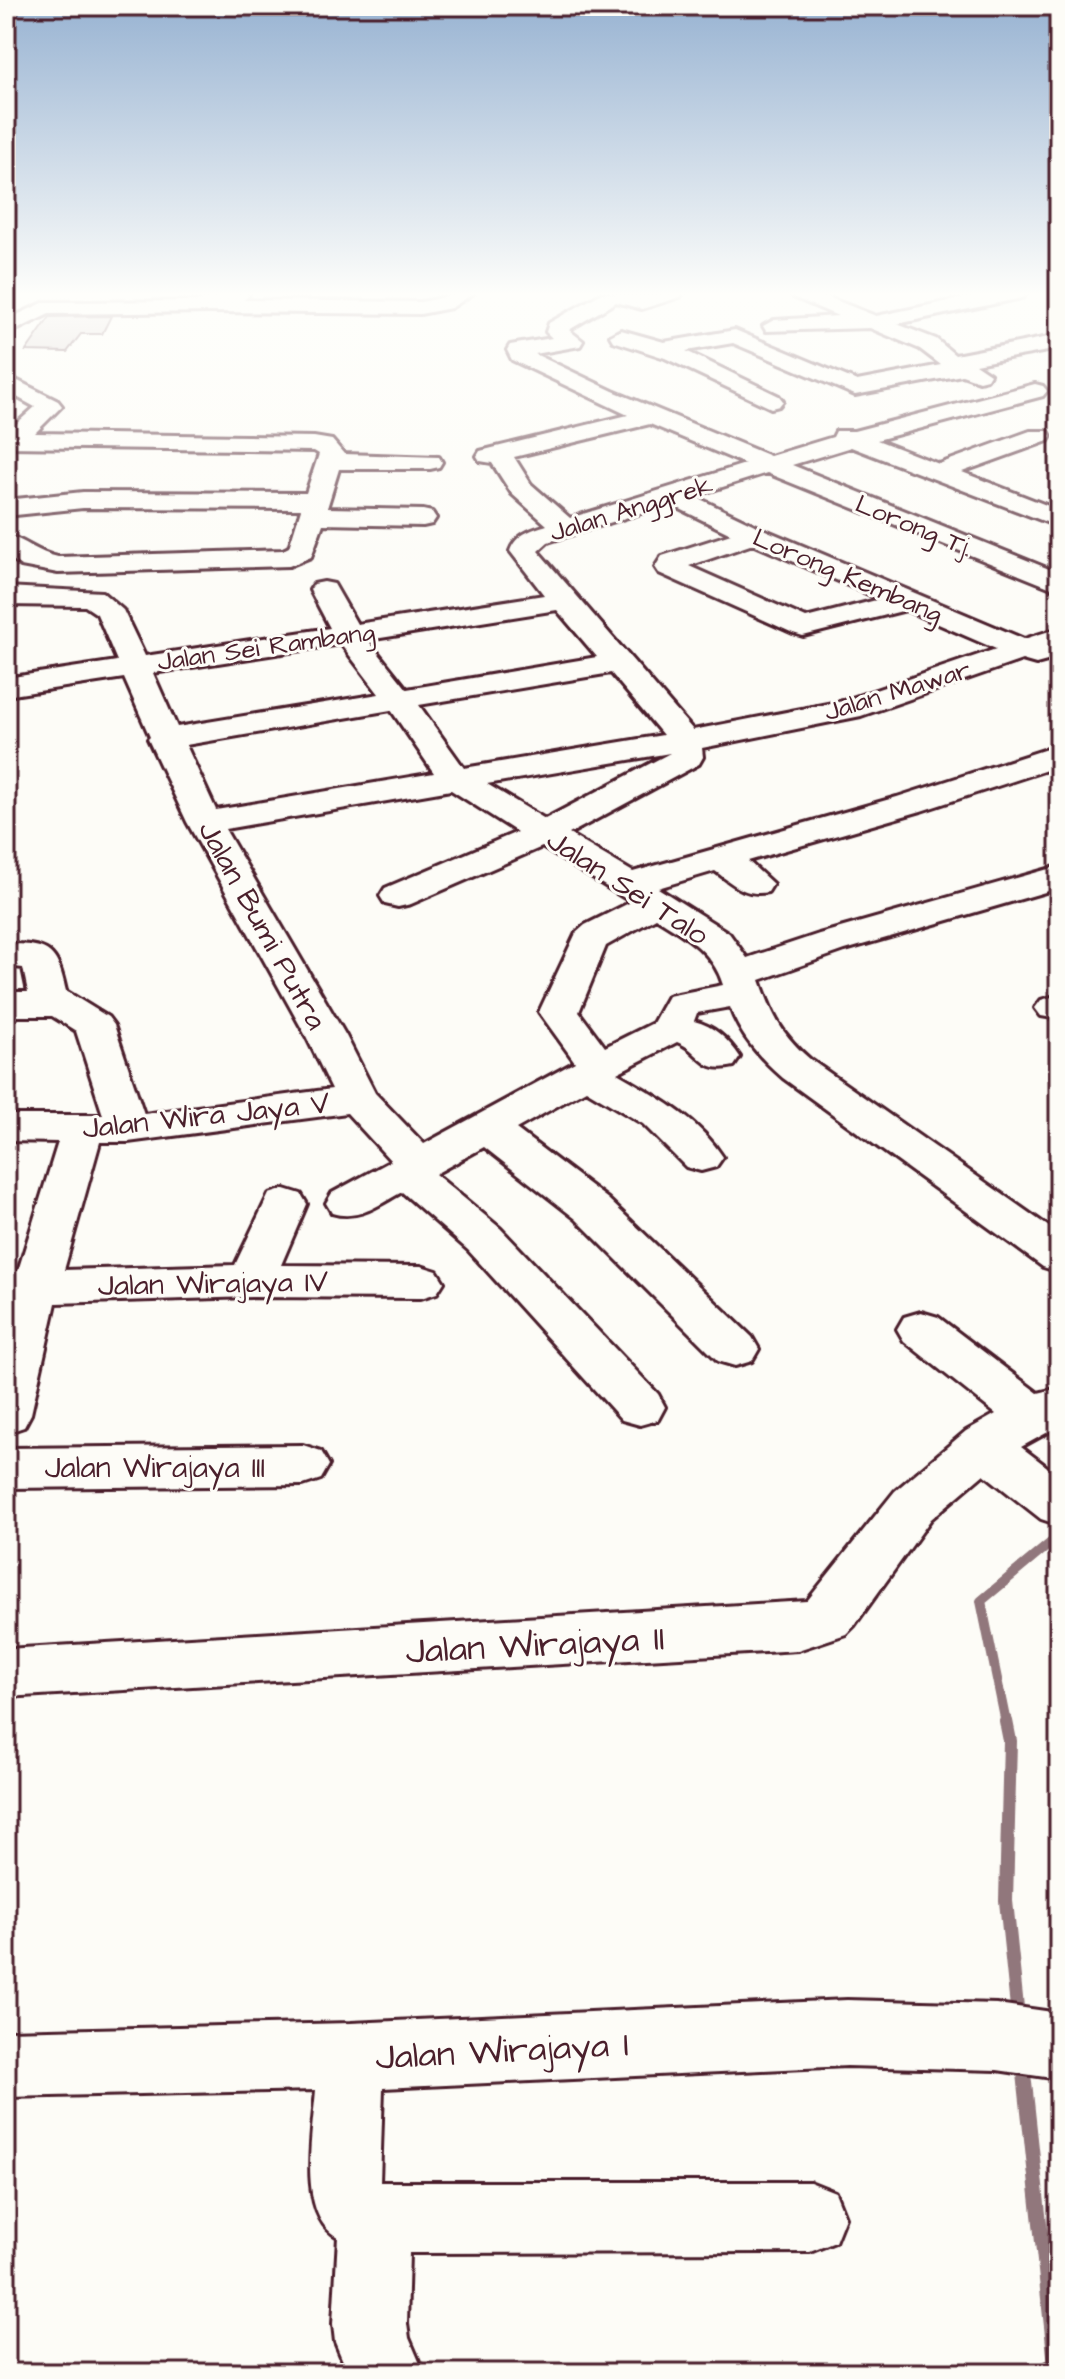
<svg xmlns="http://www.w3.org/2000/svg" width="1065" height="2379" font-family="'Architects Daughter',sans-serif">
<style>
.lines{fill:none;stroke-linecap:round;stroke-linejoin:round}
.stream-far1{stroke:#91777b;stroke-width:10}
.stream{stroke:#91777b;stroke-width:14}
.building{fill:#d0c5c4;stroke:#4a1f2b;stroke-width:2}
.minor-casing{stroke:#4a1f2b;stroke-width:6}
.minor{fill:#fdfcf7;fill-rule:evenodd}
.labels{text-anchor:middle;stroke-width:6;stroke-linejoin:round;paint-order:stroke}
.far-street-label{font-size:26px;fill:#4a1f2b;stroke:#fdfcf7}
.street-label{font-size:30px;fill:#4a1f2b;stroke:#fdfcf7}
.near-street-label{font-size:36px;fill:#4a1f2b;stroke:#fdfcf7}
</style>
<rect width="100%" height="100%" fill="#fdfcf7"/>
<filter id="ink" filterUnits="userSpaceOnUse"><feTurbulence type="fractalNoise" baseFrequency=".0125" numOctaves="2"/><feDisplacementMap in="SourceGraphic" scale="16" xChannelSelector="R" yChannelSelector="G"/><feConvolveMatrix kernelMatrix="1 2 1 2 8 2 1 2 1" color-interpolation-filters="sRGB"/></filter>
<g filter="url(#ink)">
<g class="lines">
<path class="stream-far1" d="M1006,1723L981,1601L1059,1536"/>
<g class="stream">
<path d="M1006,1721L1010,1741L1006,1901L1018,2017"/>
<path d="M1023,2064L1055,2364L1034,2373"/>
</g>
</g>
<path class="building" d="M111,316L102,334H81L67,352L26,351L50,317Z"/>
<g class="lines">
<g class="minor-casing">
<g id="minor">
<path d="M226,293H248L249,295L244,300L420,302C440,299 454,292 474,293L451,308L420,314L209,312L49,314L6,335V320L45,302L200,301Z"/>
<path d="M602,293C615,293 631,297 643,296C657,295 669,292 683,293L680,297L642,309L616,302L569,330L583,341L580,346L535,354L613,391L770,456L833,437L836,431H854L1035,384L1043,386L1047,391L1043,396L877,440L939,464L1030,431H1048L1051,436L1048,441L962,472L1059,510V527L851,447L792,465L1059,573V591L767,473L694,496L763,529L1024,639L1059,628V647L1048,651L1051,655L1047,661L1036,664L1022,660L861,716L702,748L703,757L699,764L569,834L633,872L897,797L1059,745V766L921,811L748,861L773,884L768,892C745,897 733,884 715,871L658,888L729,933L747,958L819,934L1059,866V888L845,950L760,980C773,1017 781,1034 811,1060L1059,1234V1272L1043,1267L783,1078C760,1058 740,1036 730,1007L697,1013L694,1021C714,1026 729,1040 740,1057L734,1066C700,1074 703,1052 677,1042L617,1073C656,1096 698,1118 723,1157L716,1167L701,1171L686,1167L643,1124L586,1090L516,1129L608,1199L752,1337L759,1349L752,1361L735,1366L718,1361L576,1219L484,1147L435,1174L500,1228L658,1394L665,1407L658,1420L640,1425L622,1420L468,1250L402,1192C378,1205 359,1221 332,1213L326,1203L332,1193L391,1161L347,1113L128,1142H100L64,1270L235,1265L269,1194L285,1189L301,1194L307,1204L281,1265L421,1266L437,1271L444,1282L437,1293L421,1298L251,1297L56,1303L31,1414L24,1427L6,1433V1315L9,1304H6V1272L18,1271L58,1142L6,1141V1115H103L76,1031L52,1016H6V992H28L23,968L6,966V944C49,944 57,949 66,991L108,1017L114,1025L144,1114L332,1089L306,1036L187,822L148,739L150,737L124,678L6,696V678L117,661L97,614L85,606L6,605V587L102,592L123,610L145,656L330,628L310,590L314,584L324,582L334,584L357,624L544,595L510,551C516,534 531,530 547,525L512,494L492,463L480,461L477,456L480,451L628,415L512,360L507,350L510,345L552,338L546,332L549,323ZM650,424L745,464L570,518L531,484L514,457ZM670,504L731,534L662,556L655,567L659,573L793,633L803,636L906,610L996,649L843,701L693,730L538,551L548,542ZM753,544L880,599L806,618L689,566ZM557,610L597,657L407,689L368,640ZM341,644L379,694L177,727L153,673ZM611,673L663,735L464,768L419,705ZM391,710L434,773L216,810L186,745ZM670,753L545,819L487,784ZM451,790L517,832L385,888L380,896L385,904L398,907L411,904L542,847L631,902L585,925L576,933L539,1012L575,1062L424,1144L375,1093L346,1036L225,829ZM656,918C685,936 713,951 723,985L668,996L653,1023L605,1047L579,1012L606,946Z"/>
<path d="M790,293H817L876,316L989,293H1027L1024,297L1017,299L897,324L936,339L955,355L1059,335V349L975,364L990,374L987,379L979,381L962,375L855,395L733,343L686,351L779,396L783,401L779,406L771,408L665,358L613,341L610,336L621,330L664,342L735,330L857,381L941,365L920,349L870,328L766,331L763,326L774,320L838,316L793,297Z"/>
<path d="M6,375L58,401L62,406L35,433L314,437L332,440L344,454L439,457L442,462L439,467L430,469H339L327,508L423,510L432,512L436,518L432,524L423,526L323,524L311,557L289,566L58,573L21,566L6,555V535C26,540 37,553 58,557L283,550L289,547L301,509L83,508L6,516V500L83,492L306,493L319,454L314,451L6,447V433L35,407L6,391Z"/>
<path d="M1059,995V1019L1041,1016L1035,1008L1041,1000Z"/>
<path d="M921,1312L938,1317L1038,1393L1059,1388V1426L1021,1447L1059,1476V1525L1041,1519L984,1474L931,1519L854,1626L846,1634L798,1650L6,1697V1649L807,1601L895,1491L966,1431L996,1414L904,1341L897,1329L904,1317Z"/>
<path d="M303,1445L321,1451L329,1465L321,1479L303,1485L6,1488V1448Z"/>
<path d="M847,2000L997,2004L1059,2013V2079L997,2070L847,2066L383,2088L380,2182H810L835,2192L845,2217L835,2242L810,2252L409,2253L407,2324L409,2338L424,2373H348L335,2342L333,2324L338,2237C296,2215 313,2130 316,2090L6,2097V2031L351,2023Z"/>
</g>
</g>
<use href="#minor" class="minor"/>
</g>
</g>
<linearGradient id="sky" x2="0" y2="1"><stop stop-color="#98b3d2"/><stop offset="0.47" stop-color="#fefefb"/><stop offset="1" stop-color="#fefefb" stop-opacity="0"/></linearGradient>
<rect width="1065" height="626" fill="url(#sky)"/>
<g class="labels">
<g class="far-street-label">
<text transform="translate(631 508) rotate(-17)" y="9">Jalan Anggrek</text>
<text transform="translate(914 525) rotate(22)" y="9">Lorong Tj.</text>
<text transform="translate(848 575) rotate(23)" y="9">Lorong Kembang</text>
<text transform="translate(266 646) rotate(-8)" y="9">Jalan Sei Rambang</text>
<text transform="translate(897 690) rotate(-17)" y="9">Jalan Mawar</text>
</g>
<g class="street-label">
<text transform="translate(628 887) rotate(33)" y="10">Jalan Sei Talo</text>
<text transform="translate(263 925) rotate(61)" y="10">Jalan Bumi Putra</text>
<text transform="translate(206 1115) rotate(-6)" y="10">Jalan Wira Jaya V</text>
<text transform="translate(213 1283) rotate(-1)" y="10">Jalan Wirajaya IV</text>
<text x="155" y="1477">Jalan Wirajaya III</text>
</g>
<g class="near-street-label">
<text transform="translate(535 1643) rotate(-3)" y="13">Jalan Wirajaya II</text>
<text transform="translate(502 2049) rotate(-3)" y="13">Jalan Wirajaya I</text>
</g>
</g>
<rect width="1065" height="2379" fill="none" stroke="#fdfcf7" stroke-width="32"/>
<rect x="16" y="16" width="1033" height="2347" fill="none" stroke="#4a1f2b" stroke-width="3" filter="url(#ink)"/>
</svg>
